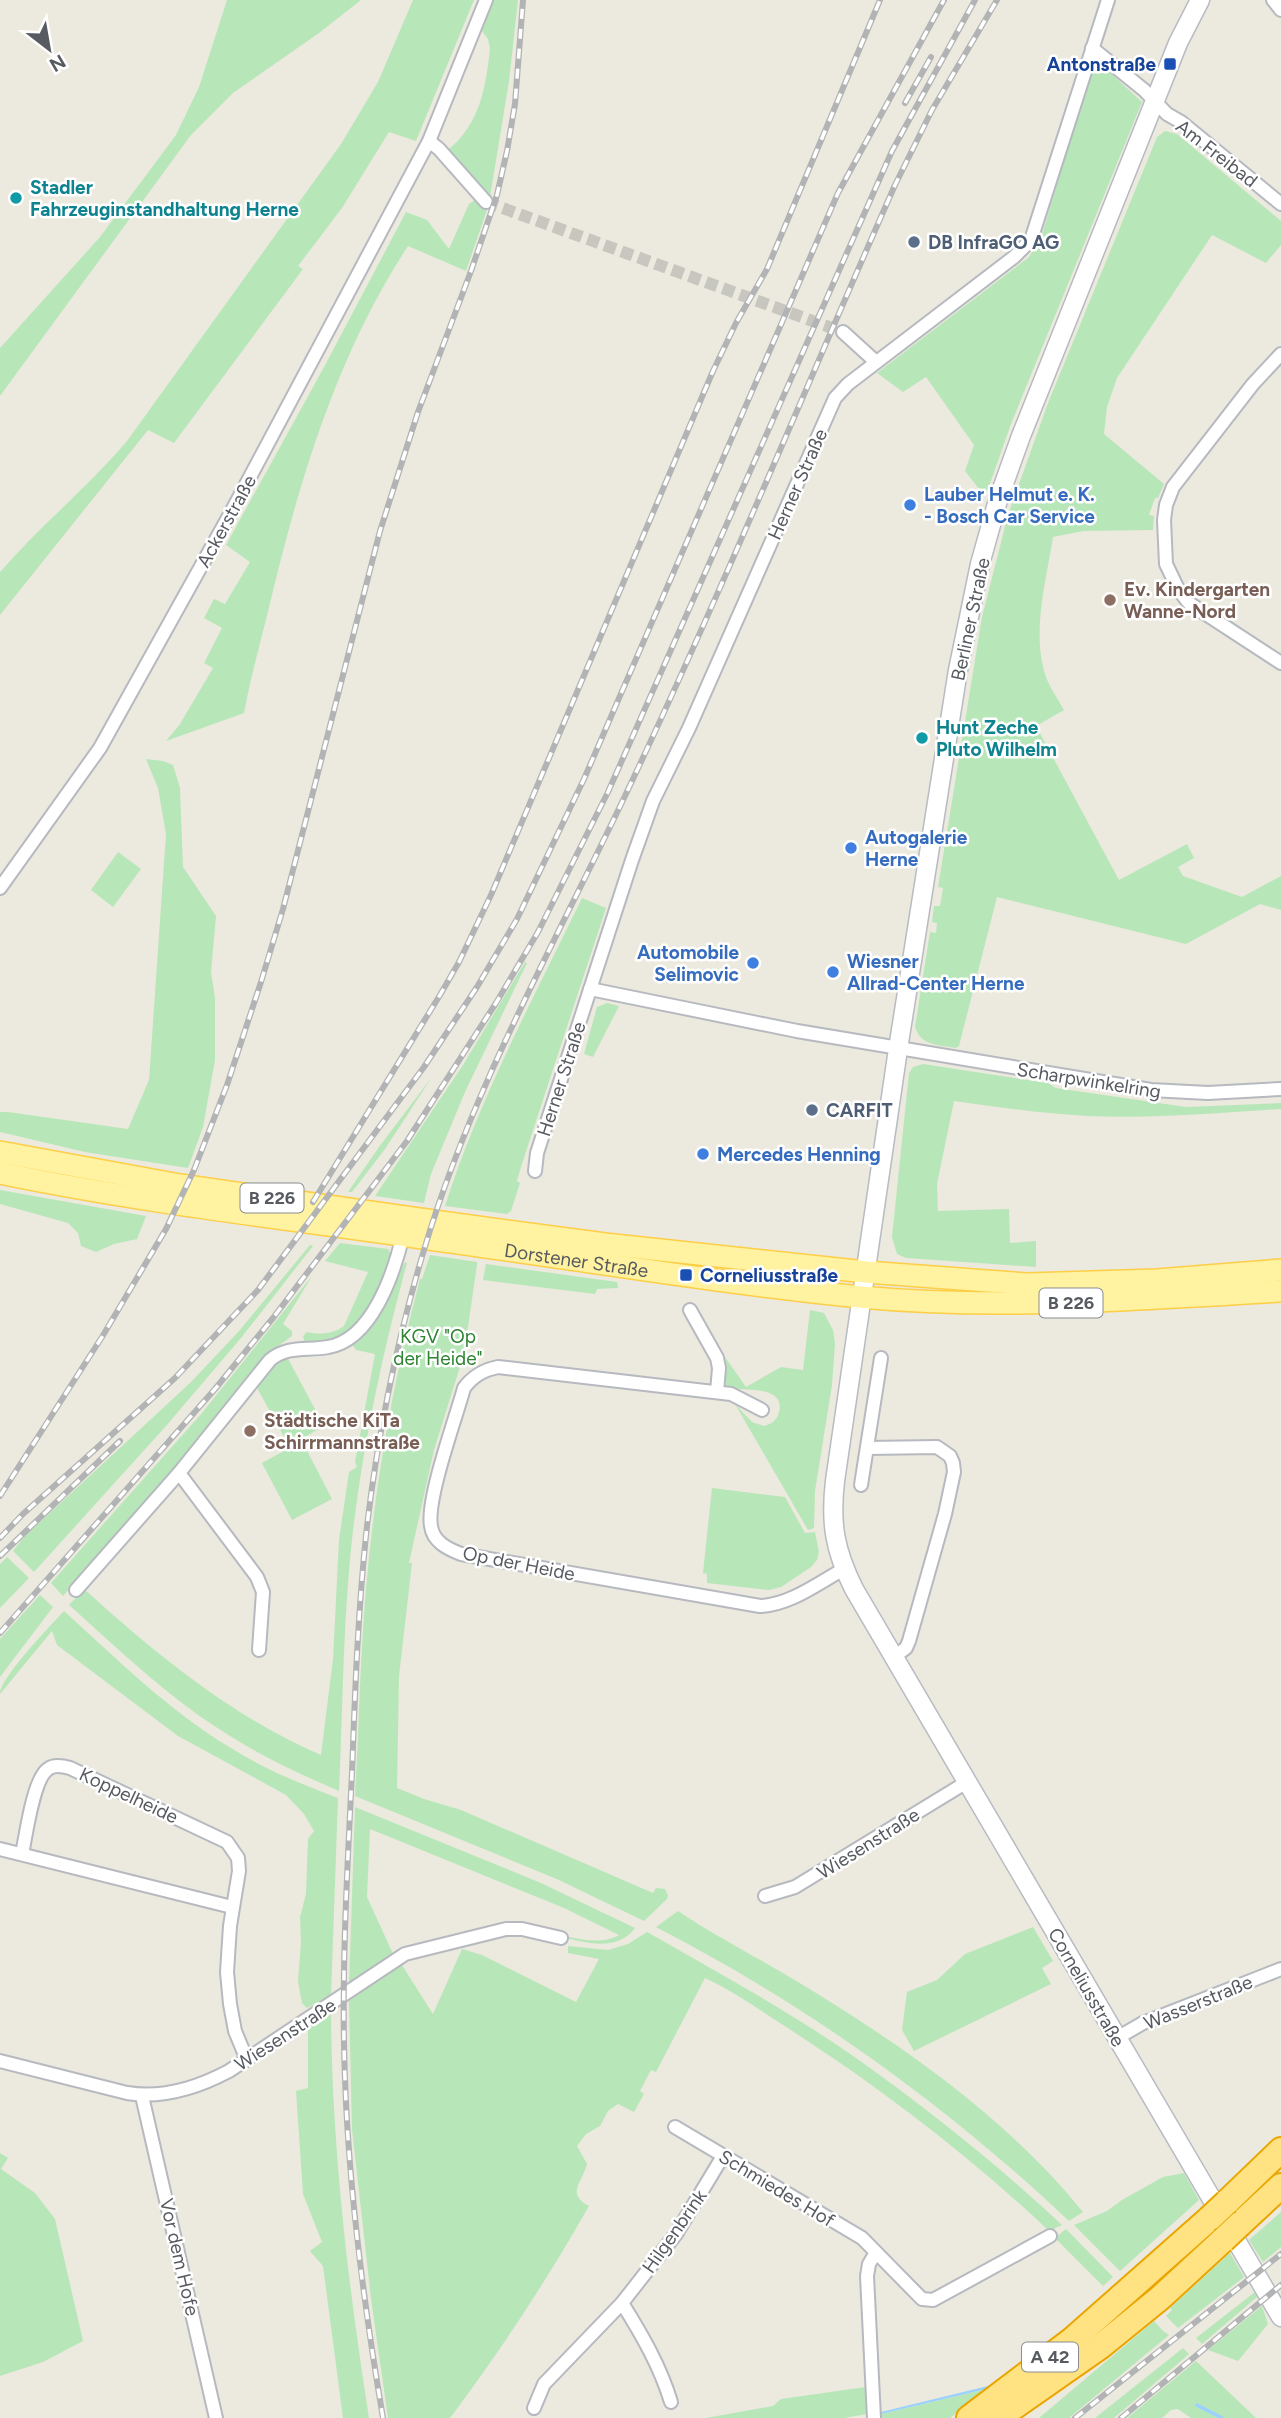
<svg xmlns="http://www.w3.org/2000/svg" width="1281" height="2418" font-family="Figtree,sans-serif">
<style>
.green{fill:#b7e7b8}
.water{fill:#9bd1ff}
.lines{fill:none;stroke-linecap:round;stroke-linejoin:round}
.stream{stroke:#9bd1ff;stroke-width:3.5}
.street-tunnel{stroke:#c7c6bf;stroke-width:12;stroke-dasharray:12 6;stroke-linecap:butt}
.street-casing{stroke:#b6b9bf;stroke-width:16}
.secondary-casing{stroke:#b7bbc2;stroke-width:21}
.primary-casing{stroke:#fdce46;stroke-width:24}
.highway-casing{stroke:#eaa600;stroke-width:28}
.street{stroke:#fff;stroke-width:12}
.secondary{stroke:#fff;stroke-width:18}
.primary{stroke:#fff2a0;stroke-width:21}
.highway{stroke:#ffe282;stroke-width:24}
.rail-casing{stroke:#b2b3b4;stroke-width:6}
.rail{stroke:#fff;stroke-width:3.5;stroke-dasharray:10;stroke-linecap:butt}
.highway-bridge-casing{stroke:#eaa600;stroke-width:28;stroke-linecap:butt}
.highway-bridge{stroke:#ffe282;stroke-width:24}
.transit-dot{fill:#1a4fb4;stroke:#fff;stroke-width:2.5}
.culture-dot{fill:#0f9aa8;stroke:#fff;stroke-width:2.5}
.service-dot{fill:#5c6f8a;stroke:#fff;stroke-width:2.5}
.shop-dot{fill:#3f7fe0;stroke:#fff;stroke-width:2.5}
.education-dot{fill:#8d6e63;stroke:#fff;stroke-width:2.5}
.labels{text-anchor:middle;stroke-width:5;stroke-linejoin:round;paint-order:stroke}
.shield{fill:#fff;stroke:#898c90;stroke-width:2}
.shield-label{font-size:18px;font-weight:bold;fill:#575b61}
.transit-label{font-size:19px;font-weight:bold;fill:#164399;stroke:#fff;text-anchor:end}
.street-label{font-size:19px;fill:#575b61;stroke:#fff}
.culture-label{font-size:19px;font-weight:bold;fill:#0d838f;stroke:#fff;text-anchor:start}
.service-label{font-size:19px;font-weight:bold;fill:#4e5e75;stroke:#fff;text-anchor:start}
.shop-label{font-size:19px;font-weight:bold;fill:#366cbe;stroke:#fff;text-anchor:start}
.education-label{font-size:19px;font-weight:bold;fill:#785e54;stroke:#fff;text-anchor:start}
.park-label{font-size:19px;fill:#2d8332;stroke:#fff}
</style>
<rect width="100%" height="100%" fill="#ece9de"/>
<g class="green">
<path d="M227,0H361L319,33L233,93L191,135L0,396V348L100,237L176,135L199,87Z"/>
<path d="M413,0H474L416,141L389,132L342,208L298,266L303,269L174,443L148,430L0,615V572C40,526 87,488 127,441L341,144L378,82Z"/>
<path d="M493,0H518L509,81L490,197L448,150C480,124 486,87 490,48L488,39L482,31Z"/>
<path d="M1106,69L1142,102L1011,424L987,492L979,489L965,471L974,445L926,377L903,392L877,373L1029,257L1041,238L1089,78L1095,70Z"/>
<path d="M1165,131L1177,134L1281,221V245L1266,263L1212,235L1117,378L1107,407L1104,434L1164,484L1158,498H1155L1149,515L1154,516L1153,530L1083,531L1053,537C1046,582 1031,633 1046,677C1050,688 1058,699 1064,710L1036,726L1119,880L1187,844L1194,858L1178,867L1183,876L1242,897L1281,876V910L1260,904L1186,944L997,897L959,1046L956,1048C939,1045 921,1046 915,1027L930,932L936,933L937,923L932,922L934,906H940L943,888L938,887L982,617L1008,515L1048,403L1157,137Z"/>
<path d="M475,200L487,210L466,271L408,246C338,353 301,475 271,599C262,637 251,675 244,713L166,741L180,724L213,668L204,663L222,628L204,618L214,599L225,604L250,562L226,545L323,369L406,212L427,220L449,249L469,204Z"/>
<path d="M146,759L163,761L173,765L180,788L183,867L216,916L211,972L215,998V1060L203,1127L188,1168L85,1152L0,1132V1112H8L128,1129L149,1080L166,834L158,788Z"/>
<path d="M118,852L141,869L113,907L91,890Z"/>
<path d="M582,898L606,908L521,1167L517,1181L520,1183L511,1211L507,1214L445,1206C479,1099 533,999 582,898Z"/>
<path d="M525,962L527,963L465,1092L431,1174L424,1203L375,1196L463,1065Z"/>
<path d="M607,1003L619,1006L593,1057L584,1054L597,1007Z"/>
<path d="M923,1064L1048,1083L1056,1088L1186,1107L1281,1103V1109C1217,1113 1152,1119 1088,1116C1043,1114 999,1107 954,1101L937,1184L938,1211L1009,1209L1010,1243L1036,1241V1267L906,1258L897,1254L892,1237L909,1073L913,1067Z"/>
<path d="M432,1077L385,1149L352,1192H348L379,1147Z"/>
<path d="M0,1190L146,1216L137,1239L114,1244L96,1252L81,1246L78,1233L68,1223L0,1204Z"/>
<path d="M340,1243L388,1249L391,1254L390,1261C366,1310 366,1338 305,1343L303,1336L307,1332C320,1335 333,1334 344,1326L368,1272L325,1261Z"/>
<path d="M310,1245L313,1246L241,1338L166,1426L34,1572L13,1551L25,1536L191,1382L240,1330Z"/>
<path d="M430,1255L477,1262V1265L464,1354L434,1450L409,1563H412L399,1676L397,1788L424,1799L461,1810L653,1893L656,1888L665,1889L668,1895L667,1899L644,1921L559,1880L355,1796C359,1727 360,1658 366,1589C375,1484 393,1381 420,1279H422Z"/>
<path d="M405,1262L407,1263C383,1351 364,1439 353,1530C343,1616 343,1704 339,1791C297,1773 257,1754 219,1729C165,1694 117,1648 69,1605L84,1589C156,1654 231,1716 321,1755L333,1659L339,1540L349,1472L357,1467L355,1462L375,1354L356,1350L351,1343L374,1323Z"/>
<path d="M486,1264L617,1282L618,1288L597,1289L595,1294L483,1280Z"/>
<path d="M312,1276L283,1324L292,1331V1336L270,1352L171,1473L63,1596L51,1583L202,1413Z"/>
<path d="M810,1310L824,1313L833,1330L835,1344L832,1385L815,1491L814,1528L808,1530L735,1404L752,1422L764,1426C771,1424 777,1421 779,1412C786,1385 743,1391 727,1388C723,1379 729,1367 725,1357L746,1387L781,1367L803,1370Z"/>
<path d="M286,1355L324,1426L289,1446L256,1386L276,1361Z"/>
<path d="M302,1441L332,1499L292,1520L262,1463Z"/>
<path d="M712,1488L785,1497L805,1533L815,1532L819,1552L817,1560L811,1567L781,1587L769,1590L707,1583V1574L703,1573Z"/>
<path d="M7,1557L29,1578L0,1608V1564Z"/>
<path d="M40,1595L53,1607L0,1677V1639Z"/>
<path d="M64,1611C117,1659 169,1711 231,1748C264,1769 301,1784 338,1798L331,1996L307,2008L302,2003L298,1982L301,1942L300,1917L306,1894L308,1839L314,1831L304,1814L286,1795L178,1736L57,1645L52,1631L0,1694C0,1678 51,1625 64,1611Z"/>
<path d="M355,1807L541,1883L635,1928C613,1959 562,1936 533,1927C559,1933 595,1949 619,1935L564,1908L370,1829L367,1897L394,1956L349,1985Z"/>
<path d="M678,1911C716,1937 759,1958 798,1982C902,2045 1006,2117 1083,2212L1069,2221C945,2104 807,2005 656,1927Z"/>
<path d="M1033,1927L1053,1961L1042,1968L1051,1984L914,2051L902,2030L907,1992L937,1980L965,1954Z"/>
<path d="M647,1932C717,1972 789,2011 856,2058C928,2109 997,2164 1062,2225L1049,2231C972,2158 886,2092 797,2034C767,2015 737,1993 705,1978L656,2072L651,2070L640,2091L644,2094L634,2112L618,2104L608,2111L600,2126L586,2134L577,2146L587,2164C583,2182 565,2193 589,2206C547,2280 501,2350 450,2418H388L371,2299L352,2129L349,2001L400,1962L433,2014L462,1949L482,1955L576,2002L599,1959L568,1953V1946L608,1950L628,1944Z"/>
<path d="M331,2013C332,2149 348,2284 369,2418H343L323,2266L310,2251L322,2242L303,2194L296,2091L308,2088V2027Z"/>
<path d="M0,2153L8,2158L1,2169L35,2193L55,2219L83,2341L43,2362L0,2376Z"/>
<path d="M1184,2173L1199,2200L1120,2271L1074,2225L1107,2211L1122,2200L1163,2177Z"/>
<path d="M1281,2212V2247L1263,2262L1249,2240Z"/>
<path d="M1066,2229L1113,2277L1103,2286L1055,2238Z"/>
<path d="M1230,2253L1244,2277L1178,2328L1166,2316L1172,2310L1170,2308Z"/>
<path d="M1255,2292L1257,2297L1202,2344L1196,2338Z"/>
<path d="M1262,2306L1268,2324L1238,2361L1208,2350Z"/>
<path d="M1154,2321L1163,2331L1169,2335L1069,2418H1039Z"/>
<path d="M1183,2348L1189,2354L1114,2418H1095Z"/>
<path d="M1196,2361L1256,2418H1191L1178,2409L1171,2410L1162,2418H1127Z"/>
<path d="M866,2387L867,2414L844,2418H706L773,2406L781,2399Z"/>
<path d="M986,2389L950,2418H881V2414Z"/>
</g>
<path class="water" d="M992,2385L986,2389L881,2414V2412Z"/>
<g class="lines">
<path class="stream" d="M1197,2405L1222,2418"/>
<path class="street-tunnel" d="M486,202L843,332"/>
<g class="street-casing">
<g id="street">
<path d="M1273,0L1281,10"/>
<path d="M1092,48L1144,90L1167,114L1181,122L1281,204"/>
<path d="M429,141L439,149L486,202"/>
<path d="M843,332L876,362"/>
<path d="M1281,354L1253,384L1173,487L1166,505L1164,520L1166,564L1178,589L1189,603L1281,663"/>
<path d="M0,888L100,748L234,507L429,141L486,0"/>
<path d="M590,989L797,1031L1151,1090L1208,1093L1281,1089"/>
<path d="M535,1171L537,1153L632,860L653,801L689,728L835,398L848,384L1014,257L1031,240L1108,0"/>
<path d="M690,1310L717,1358L719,1368L717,1392"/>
<path d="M762,1410L731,1394L498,1367C483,1370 473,1376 464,1388C456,1418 426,1499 431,1526C433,1542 448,1549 461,1554L760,1606C790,1605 818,1583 844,1569"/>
<path d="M867,1448L937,1447L950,1456L953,1463L954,1472L945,1514L909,1641L906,1648L894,1657"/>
<path d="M179,1473L257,1577L263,1592L259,1650"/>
<path d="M861,1485L881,1358"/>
<path d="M76,1590L179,1473L270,1360C288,1345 307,1351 328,1347C372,1340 394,1273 403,1235"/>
<path d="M0,1849L232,1907"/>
<path d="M22,1854C26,1836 33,1779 48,1769C54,1764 63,1766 70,1768L227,1842L238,1858L239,1871L230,1926L227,1972L230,2004L235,2031L247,2060"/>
<path d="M765,1896L795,1887L967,1782"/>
<path d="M1117,2038L1143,2023L1281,1969"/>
<path d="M0,2061L127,2093C163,2099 197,2088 229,2071L405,1954L506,1929H522L561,1938"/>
<path d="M142,2096L216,2418"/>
<path d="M675,2127L862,2238L922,2299L933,2300L1050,2236"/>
<path d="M622,2303C642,2335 660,2366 671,2402"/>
<path d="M534,2408L544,2384L622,2303L676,2234L723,2156"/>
<path d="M874,2418L867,2276L869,2264L875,2254"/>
</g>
</g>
<g class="secondary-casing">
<path id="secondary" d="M1200,0L1178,43L1021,436L998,500L980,564L958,670L898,1049L835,1481C830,1524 835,1551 854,1589L1281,2317"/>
</g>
<g class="primary-casing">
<g id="primary">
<path d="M0,1152L180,1185L448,1223L605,1244L866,1272L1027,1284L1157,1280L1281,1270"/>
<path id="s1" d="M0,1173C144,1203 291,1219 436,1240C577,1259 718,1283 860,1297C1000,1310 1141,1299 1281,1291"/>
</g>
</g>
<g class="highway-casing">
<g id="highway">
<path d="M1227,2202L1281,2150"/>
<path d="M1240,2224L1281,2186"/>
<path d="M969,2418L1072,2340L1210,2218"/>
<path d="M998,2418L1101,2346L1160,2298L1223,2240"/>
</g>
</g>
<use href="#street" class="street"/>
<use href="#secondary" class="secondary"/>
<use href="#primary" class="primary"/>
<use href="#highway" class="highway"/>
<g class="rail-casing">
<g id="rail">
<path d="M905,103L931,57"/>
<path d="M313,1202L440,995L459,962L491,895L713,371L736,323L767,269L880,0"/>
<path d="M0,1496L102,1337L166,1229L194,1170L227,1085L261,982L283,909L380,531L418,412L471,271L497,195L507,151L515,104L523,0"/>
<path d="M0,1538L23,1514L175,1378L258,1290L424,1067L477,987L517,919L584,779L838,193L944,0"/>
<path d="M0,1556L120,1441"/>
<path d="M0,1633L215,1389L273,1318L407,1141L496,1003L538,932L608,792L892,151L975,0"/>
<path d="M383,2418C364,2306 349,2193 345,2079C341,1977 347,1875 352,1773C355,1691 358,1608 367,1526C378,1433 397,1340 424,1250C471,1091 553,947 624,798C720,596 805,389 895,185L932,110L997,0"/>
<path d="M1075,2418L1281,2254"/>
<path d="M1121,2418L1281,2285"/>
</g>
</g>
<use href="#rail" class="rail"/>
<g class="highway-bridge-casing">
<g id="highway-bridge">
<path d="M1210,2218L1227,2202"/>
<path d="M1223,2240L1240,2224"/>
</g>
</g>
<use href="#highway-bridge" class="highway-bridge"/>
</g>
<g class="transit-dot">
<rect x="1163" y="57" width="14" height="14" rx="3.5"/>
<rect x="679" y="1268" width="14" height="14" rx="3.5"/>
</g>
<g class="culture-dot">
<circle cx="16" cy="198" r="7"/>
<circle cx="922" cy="738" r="7"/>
</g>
<g class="service-dot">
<circle cx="914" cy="242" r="7"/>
<circle cx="812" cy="1110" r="7"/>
</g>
<g class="shop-dot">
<circle cx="910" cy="505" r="7"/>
<circle cx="851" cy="848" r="7"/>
<circle cx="753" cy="963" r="7"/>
<circle cx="833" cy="972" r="7"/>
<circle cx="703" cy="1154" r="7"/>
</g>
<g class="education-dot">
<circle cx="1110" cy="600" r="7"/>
<circle cx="250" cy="1431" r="7"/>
</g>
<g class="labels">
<g class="shield">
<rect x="240.5" y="1183.5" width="63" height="29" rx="5"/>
<rect x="1039.5" y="1288.5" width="63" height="29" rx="5"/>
<rect x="1022" y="2342.5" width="56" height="29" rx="5"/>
</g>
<g class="shield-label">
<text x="272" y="1204">B 226</text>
<text x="1071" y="1309">B 226</text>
<text x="1050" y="2363">A 42</text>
</g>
<g class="transit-label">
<text x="1156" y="71">Antonstraße</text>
<text x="700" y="1282" text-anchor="start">Corneliusstraße</text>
</g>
<g class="street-label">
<text transform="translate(1217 153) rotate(38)" y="7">Am Freibad</text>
<text transform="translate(797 484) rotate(-66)" y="7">Herner Straße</text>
<text transform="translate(226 521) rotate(-61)" y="7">Ackerstraße</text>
<text transform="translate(970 619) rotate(-78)" y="7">Berliner Straße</text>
<text transform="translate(561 1079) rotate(-72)" y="7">Herner Straße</text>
<text transform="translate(1089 1080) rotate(9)" y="7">Scharpwinkelring</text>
<text dy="7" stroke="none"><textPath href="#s1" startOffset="583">Dorstener Straße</textPath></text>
<text transform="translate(519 1563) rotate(11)" y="7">Op der Heide</text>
<text transform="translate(129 1795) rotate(25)" y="7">Koppelheide</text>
<text transform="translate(868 1843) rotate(-32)" y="7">Wiesenstraße</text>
<text transform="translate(1087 1987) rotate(60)" y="7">Corneliusstraße</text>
<text transform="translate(1198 2002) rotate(-22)" y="7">Wasserstraße</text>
<text transform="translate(285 2034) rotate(-33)" y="7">Wiesenstraße</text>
<text transform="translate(777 2188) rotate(31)" y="7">Schmiedes Hof</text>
<text transform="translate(674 2231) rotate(-55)" y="7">Hilgenbrink</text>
<text transform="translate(180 2257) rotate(77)" y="7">Vor dem Hofe</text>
</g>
<g class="culture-label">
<text x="30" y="194">Stadler<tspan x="30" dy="22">Fahrzeuginstandhaltung Herne</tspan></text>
<text x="936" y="734">Hunt Zeche<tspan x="936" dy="22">Pluto Wilhelm</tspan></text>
</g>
<g class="service-label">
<text x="928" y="249">DB InfraGO AG</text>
<text x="826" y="1117">CARFIT</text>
</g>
<g class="shop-label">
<text x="924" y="501">Lauber Helmut e. K.<tspan x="924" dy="22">- Bosch Car Service</tspan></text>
<text x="865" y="844">Autogalerie<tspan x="865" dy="22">Herne</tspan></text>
<text x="739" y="959" text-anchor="end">Automobile<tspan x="739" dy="22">Selimovic</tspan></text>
<text x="847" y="968">Wiesner<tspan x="847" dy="22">Allrad-Center Herne</tspan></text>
<text x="717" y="1161">Mercedes Henning</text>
</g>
<g class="education-label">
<text x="1124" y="596">Ev. Kindergarten<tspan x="1124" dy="22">Wanne-Nord</tspan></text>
<text x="264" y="1427">Städtische KiTa<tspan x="264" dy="22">Schirrmannstraße</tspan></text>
</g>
<g class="park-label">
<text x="438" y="1343">KGV "Op<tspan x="438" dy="22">der Heide"</tspan></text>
</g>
</g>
<g transform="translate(49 49) rotate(149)" stroke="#ffffff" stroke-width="5" paint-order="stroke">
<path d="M0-5L12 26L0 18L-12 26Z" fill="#575b61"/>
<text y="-10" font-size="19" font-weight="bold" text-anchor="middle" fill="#575b61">N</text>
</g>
</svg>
